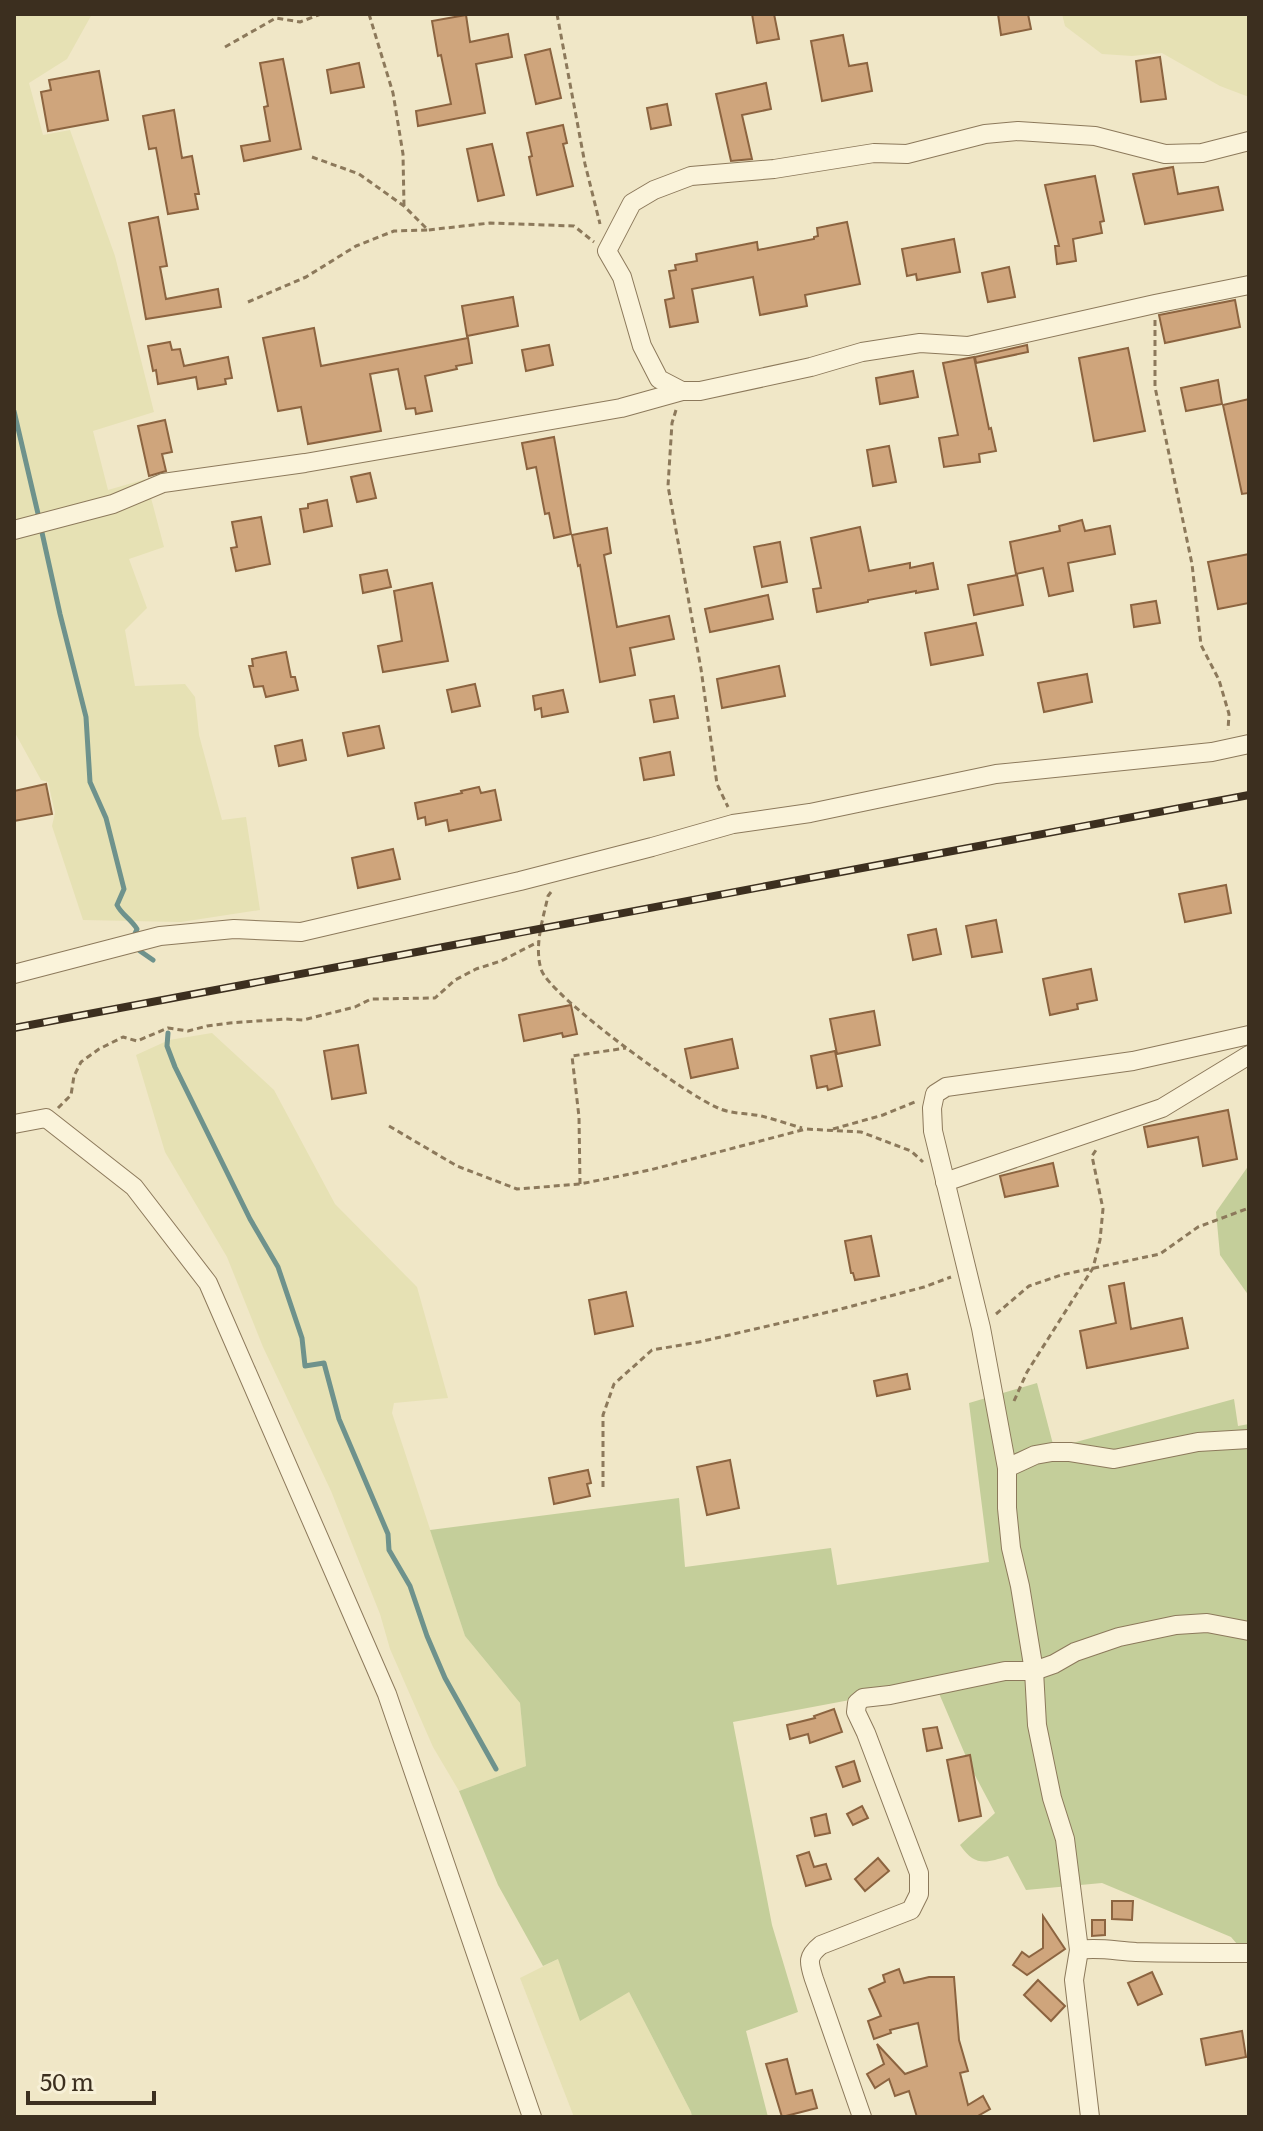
<svg xmlns="http://www.w3.org/2000/svg" width="1263" height="2131" font-family="Literata,serif">
<style>
.farmland{fill:#e6e1b4}
.green{fill:#c4ce9a}
.lines{fill:none;stroke-linecap:round;stroke-linejoin:round}
.stream{stroke:#6e928c;stroke-width:5}
.building{fill:#cfa57c;stroke:#8c6440;stroke-width:2}
.minor-casing{stroke:#8c795b;stroke-width:20}
.path{stroke:#8c795b;stroke-width:3;stroke-dasharray:6 4;stroke-linecap:butt}
.minor{stroke:#faf3da;stroke-width:18}
.rail-casing{stroke:#3c2f1f;stroke-width:8}
.rail{stroke:#f7f0d7;stroke-width:5;stroke-dasharray:15;stroke-linecap:butt}
</style>
<rect width="100%" height="100%" fill="#f0e7c7"/>
<g class="farmland">
<path d="M14,14H92L67,59L29,83L43,135L70,130L115,256L154,412L93,431L108,490L146,479L164,547L129,559L147,608L125,630L135,686L185,684L195,697L199,735L222,820L246,817L260,910L181,922L83,920L52,826L55,813L48,782L41,780L14,731Z"/>
<path d="M1062,14H1249V97L1220,86L1162,53L1132,56L1102,54L1065,26Z"/>
<path d="M212,1033L274,1090L335,1204L417,1287L448,1398L394,1403L392,1413L465,1636L520,1703L526,1766L459,1791L433,1747L390,1649L380,1614L331,1491L263,1347L227,1257L165,1152L136,1055L169,1040Z"/>
<path d="M558,1959L629,1992L691,2112L692,2117H574L520,1978Z"/>
</g>
<g class="green">
<path d="M1249,1165V1296L1220,1255L1216,1212Z"/>
<path d="M1037,1383L1054,1448L1234,1399L1238,1426L1249,1424V1958L1231,1937L1102,1883L1026,1890L1008,1856C986,1863 975,1867 960,1845L995,1813L970,1766L935,1684L733,1722L772,1925L798,2012L746,2031L768,2117H692L691,2112L629,1992L580,2021L558,1959L543,1966L498,1885L459,1791L526,1766L520,1703L465,1636L430,1530L679,1498L685,1567L831,1548L837,1585L989,1562L969,1403Z"/>
</g>
<g class="lines">
<g class="stream">
<path d="M14,411L39,518"/>
<path d="M41,528L60,614L86,717L90,782L106,818L124,889L117,905C122,915 131,919 137,929L134,936"/>
<path d="M136,945L140,951L153,960"/>
<path d="M168,1033L167,1046L175,1067L250,1219L278,1267L302,1338L305,1366L324,1363L339,1419L388,1534L389,1550L410,1586L427,1636L445,1678L496,1769"/>
</g>
</g>
<g class="building">
<path d="M752,14H774L779,39L757,43Z"/>
<path d="M998,14H1028L1031,29L1001,35Z"/>
<path d="M466,15L470,42L508,34L512,57L476,64L485,113L418,126L416,111L451,104L441,55L438,56L432,21Z"/>
<path d="M843,35L849,66L867,63L872,91L822,101L811,41Z"/>
<path d="M550,49L561,98L536,104L525,55Z"/>
<path d="M1160,57L1166,99L1141,102L1136,61Z"/>
<path d="M283,59L301,149L244,161L241,146L270,141L264,107L268,106L260,63Z"/>
<path d="M359,63L364,87L331,93L327,70Z"/>
<path d="M99,71L108,120L48,131L41,92L51,90L49,80Z"/>
<path d="M766,83L771,109L742,115L752,159L731,161L716,94Z"/>
<path d="M667,104L671,125L651,129L647,108Z"/>
<path d="M174,110L182,158L192,156L199,194H195L198,209L168,214L156,148L149,149L143,116Z"/>
<path d="M563,125L567,143L563,144L573,186L537,195L529,157L532,156L527,133Z"/>
<path d="M492,144L504,195L478,201L467,149Z"/>
<path d="M1173,167L1178,194L1218,187L1223,210L1145,224L1133,174Z"/>
<path d="M1095,176L1104,221L1100,222L1102,233L1073,239L1076,261L1057,264L1055,246H1059L1045,185Z"/>
<path d="M158,217L167,266L160,267L166,299L218,289L221,307L146,319L129,223Z"/>
<path d="M847,222L860,284L805,295L807,306L760,315L753,277L692,289L698,322L670,327L665,300L674,298L669,271L676,270L675,265L697,261L696,254L757,242L758,250L814,239V237L818,236L817,228Z"/>
<path d="M954,239L960,272L917,280L916,274L907,276L902,249Z"/>
<path d="M1009,267L1015,297L988,302L982,273Z"/>
<path d="M513,297L518,326L467,336L462,306Z"/>
<path d="M1235,300L1240,327L1165,343L1159,315Z"/>
<path d="M314,328L321,366L468,338L472,363L456,366L457,369L425,376L432,411L416,414L415,408L406,409L398,369L370,374L381,431L308,444L301,407L278,411L263,338Z"/>
<path d="M170,342L172,350L180,349L184,366L228,357L232,378L225,379L226,384L198,389L196,377L158,384L156,370L153,371L148,346Z"/>
<path d="M549,345L553,365L526,371L522,350Z"/>
<path d="M1027,345L1028,352L976,363L975,357Z"/>
<path d="M1128,348L1145,431L1094,441L1079,358Z"/>
<path d="M974,357L989,429L991,428L996,451L979,454L980,462L944,467L939,438L958,435L943,363Z"/>
<path d="M913,371L918,397L880,404L876,378Z"/>
<path d="M1218,380L1222,404L1186,411L1181,388Z"/>
<path d="M1249,399V493L1242,494L1223,405Z"/>
<path d="M165,420L172,452L162,454L166,471L149,476L138,426Z"/>
<path d="M554,437L571,534L554,538L549,513L545,514L536,467L527,469L522,443Z"/>
<path d="M889,446L896,482L873,486L867,450Z"/>
<path d="M370,473L376,498L357,502L351,477Z"/>
<path d="M327,500L332,526L304,532L300,509L308,508V504Z"/>
<path d="M261,517L270,564L236,571L231,548L237,547L232,522Z"/>
<path d="M1082,520L1085,531L1110,526L1115,554L1068,563L1073,591L1049,596L1043,568L1016,574L1010,542L1060,531L1059,526Z"/>
<path d="M860,527L869,571L910,563V568L933,563L938,589L916,593V591L868,600V602L817,612L813,589L821,588L811,538Z"/>
<path d="M607,528L611,553L604,555L617,627L669,616L674,639L630,648L635,675L600,682L580,565L578,566L572,535Z"/>
<path d="M780,542L787,582L762,587L754,547Z"/>
<path d="M1249,554V603L1218,609L1208,562Z"/>
<path d="M387,570L391,587L363,593L360,575Z"/>
<path d="M1017,575L1023,605L974,615L968,585Z"/>
<path d="M432,583L448,661L383,672L378,646L402,641L394,591Z"/>
<path d="M768,595L773,619L710,632L705,609Z"/>
<path d="M1156,601L1160,623L1134,627L1131,605Z"/>
<path d="M976,623L983,655L931,665L925,633Z"/>
<path d="M286,652L291,677H295L298,690L266,697L263,686L254,687L249,666H253L252,659Z"/>
<path d="M779,666L785,696L722,708L717,679Z"/>
<path d="M1087,674L1092,702L1044,712L1038,683Z"/>
<path d="M475,684L480,706L452,712L447,690Z"/>
<path d="M563,690L568,712L542,717L541,708L535,710L533,696Z"/>
<path d="M674,696L678,718L654,722L650,700Z"/>
<path d="M379,726L384,748L348,756L343,733Z"/>
<path d="M302,740L306,760L279,766L275,746Z"/>
<path d="M670,752L674,775L644,780L640,758Z"/>
<path d="M46,784L52,814L14,821V791Z"/>
<path d="M479,787L481,793L495,790L501,820L449,831L447,820L426,825L425,817L418,819L415,803L462,793L461,791Z"/>
<path d="M393,849L400,879L358,888L352,858Z"/>
<path d="M1226,885L1231,913L1185,922L1179,894Z"/>
<path d="M996,920L1002,952L972,957L966,926Z"/>
<path d="M936,929L941,954L913,960L908,935Z"/>
<path d="M1091,969L1097,1000L1077,1004L1078,1009L1050,1015L1043,979Z"/>
<path d="M571,1005L577,1034L563,1037L562,1033L524,1041L519,1015Z"/>
<path d="M874,1011L880,1045L837,1054L830,1019Z"/>
<path d="M732,1039L738,1068L691,1078L685,1049Z"/>
<path d="M358,1045L366,1093L332,1099L324,1051Z"/>
<path d="M835,1051L842,1086L828,1090L827,1086L817,1088L811,1056Z"/>
<path d="M1228,1110L1237,1159L1203,1166L1198,1137L1148,1147L1144,1127Z"/>
<path d="M1053,1163L1058,1186L1005,1197L1000,1176Z"/>
<path d="M871,1236L879,1276L855,1280L853,1273H851L845,1241Z"/>
<path d="M1124,1283L1131,1329L1182,1318L1188,1348L1087,1368L1080,1331L1116,1323L1109,1286Z"/>
<path d="M626,1292L633,1326L595,1334L589,1300Z"/>
<path d="M907,1374L910,1389L877,1396L874,1381Z"/>
<path d="M730,1460L739,1508L707,1515L697,1467Z"/>
<path d="M588,1470L591,1483L587,1484L590,1496L554,1504L549,1478Z"/>
<path d="M834,1709L842,1732L810,1743L808,1734L790,1739L787,1725L815,1718L814,1716Z"/>
<path d="M937,1727L942,1748L927,1751L923,1729Z"/>
<path d="M970,1755L981,1816L959,1821L947,1760Z"/>
<path d="M854,1761L860,1781L843,1787L836,1767Z"/>
<path d="M862,1806L868,1818L853,1825L847,1814Z"/>
<path d="M826,1814L830,1833L815,1836L811,1818Z"/>
<path d="M809,1852L814,1867L826,1864L831,1879L806,1886L797,1856Z"/>
<path d="M878,1858L889,1871L865,1891L855,1879Z"/>
<path d="M1112,1901H1133L1132,1920L1112,1919Z"/>
<path d="M1043,1916L1065,1949L1027,1975L1013,1965L1022,1952L1029,1957L1043,1948Z"/>
<path d="M1092,1920H1105V1935L1092,1936Z"/>
<path d="M899,1969L904,1983L929,1977H954L959,2040L968,2071L960,2073L968,2105L983,2096L990,2109L976,2117H917L909,2091L895,2096L889,2079L875,2088L867,2074L884,2064L877,2044L905,2074L927,2066L918,2023L890,2030L891,2033L874,2039L868,2021L881,2016L869,1989L885,1982L883,1975Z"/>
<path d="M1152,1972L1162,1994L1138,2005L1128,1983Z"/>
<path d="M1038,1980L1065,2006L1051,2021L1024,1995Z"/>
<path d="M1242,2031L1246,2057L1206,2065L1201,2039Z"/>
<path d="M787,2059L796,2094L812,2090L817,2108L782,2117L766,2064Z"/>
</g>
<g class="lines">
<g class="minor-casing">
<g id="minor">
<path d="M682,391L659,379L642,346L622,277L607,251L632,203L654,190L691,176L774,169L874,153L907,154L985,134L1018,131L1095,136L1165,154L1202,153L1249,141"/>
<path d="M14,530L113,504L163,483L305,463L621,408L682,391H700L811,367L862,352L920,343L968,346L1155,304L1249,285"/>
<path d="M14,974L160,936L234,929L301,932L520,881L652,847L733,824L810,813L996,774L1212,752L1249,744"/>
<path d="M14,1124L46,1118L134,1187L208,1283L387,1694L532,2117"/>
<path d="M945,1182L1162,1108L1249,1055"/>
<path d="M1007,1468L1035,1455L1052,1452H1070L1114,1459L1198,1442L1249,1439"/>
<path d="M1079,1950C1098,1947 1116,1951 1136,1952C1173,1953 1211,1953 1249,1953"/>
<path d="M862,2117L814,1979C809,1963 806,1957 821,1945L911,1910L919,1894V1873L866,1733L856,1712L857,1703L863,1698L890,1695L1005,1671H1034L1054,1664L1075,1652L1119,1637L1176,1625L1207,1623L1249,1631"/>
<path d="M1090,2117L1074,1980L1079,1950L1065,1839L1052,1798L1037,1725L1034,1671L1020,1586L1011,1548L1007,1508V1468L981,1328L933,1131L932,1108L935,1094L946,1087L1133,1061L1249,1035"/>
</g>
</g>
<g class="path">
<path d="M369,14L393,93L403,154L404,206"/>
<path d="M557,14L585,164L600,224"/>
<path d="M225,47L276,18L300,22L321,14"/>
<path d="M312,157L359,174L404,206L428,230L490,223L574,226L594,242"/>
<path d="M248,302L306,277L356,246L394,231L428,230"/>
<path d="M1155,320V387L1192,564L1201,645L1219,680L1229,714L1228,730"/>
<path d="M676,410L672,423L668,486L701,669L717,784L728,807"/>
<path d="M551,892L548,896C543,919 534,946 541,969C549,996 688,1096 718,1108C731,1114 747,1113 761,1116C774,1119 788,1124 802,1128"/>
<path d="M58,1108L71,1095L74,1076L81,1062L99,1049L123,1037L137,1041L168,1028L188,1031L207,1026L230,1023L285,1019L303,1020L355,1007L371,999L435,998L455,980L476,969L501,961L538,942"/>
<path d="M389,1126L457,1166L517,1189L580,1184L650,1170L806,1129L861,1132L911,1151L923,1162"/>
<path d="M833,1129L883,1115L917,1101"/>
<path d="M580,1184L579,1117L572,1056L626,1048"/>
<path d="M996,1314L1029,1286L1061,1275L1160,1254L1198,1227L1249,1208"/>
<path d="M1014,1401L1027,1372L1093,1268L1100,1240L1103,1209L1092,1156L1096,1150"/>
<path d="M603,1487V1415L614,1384L652,1350L699,1342L837,1310L924,1287L951,1277"/>
</g>
<use href="#minor" class="minor"/>
<g class="rail-casing">
<path id="rail" d="M14,1028L1249,795"/>
</g>
<use href="#rail" class="rail"/>
</g>
<rect width="1263" height="2131" fill="none" stroke="#3c2f1f" stroke-width="32"/>
<path d="M28 2091v12h126v-12" fill="none" stroke="#3c2f1f" stroke-width="4"/>
<text x="40" y="2091" font-size="24" fill="#3c2f1f" stroke="#f7f0d7" stroke-width="6" paint-order="stroke">50 m</text>
</svg>
